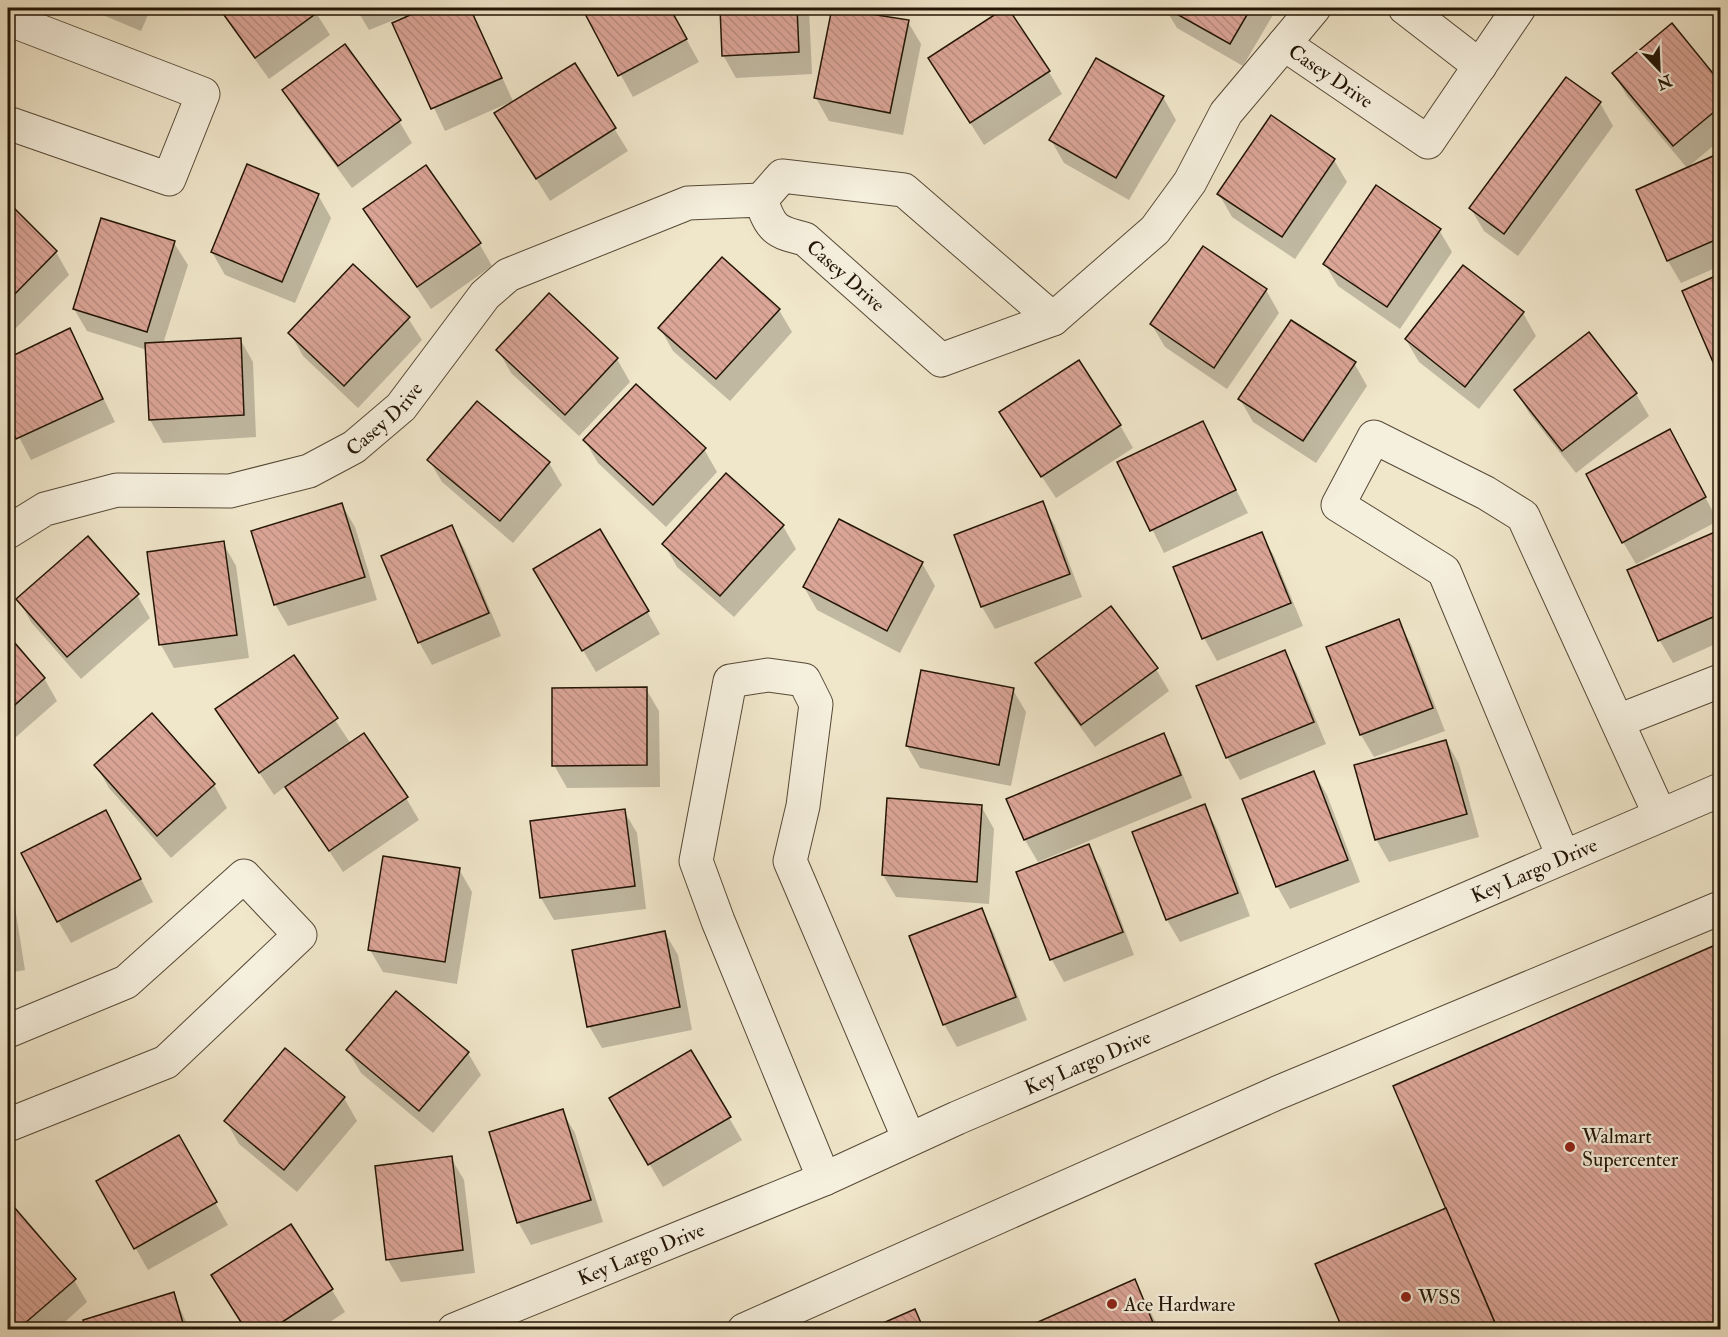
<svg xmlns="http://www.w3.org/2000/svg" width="1728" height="1337" font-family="'IM FELL Double Pica',serif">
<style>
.shadow{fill:#0003}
.building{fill:url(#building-back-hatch);stroke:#231505;stroke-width:1.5}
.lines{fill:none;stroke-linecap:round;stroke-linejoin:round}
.minor-casing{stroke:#564936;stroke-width:35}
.minor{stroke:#f5efdd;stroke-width:33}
.poi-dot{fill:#8f2418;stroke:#f5efdd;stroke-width:2}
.labels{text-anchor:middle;stroke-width:4.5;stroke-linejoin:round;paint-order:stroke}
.street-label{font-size:20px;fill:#231505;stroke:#f5efdd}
.poi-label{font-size:20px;fill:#231505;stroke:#f5efdd;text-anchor:start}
</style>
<defs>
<pattern id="building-back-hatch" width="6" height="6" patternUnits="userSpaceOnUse" patternTransform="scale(1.5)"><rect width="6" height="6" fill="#dba597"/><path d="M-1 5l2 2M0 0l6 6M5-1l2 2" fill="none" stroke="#bc8d81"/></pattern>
</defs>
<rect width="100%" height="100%" fill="#f0e6ca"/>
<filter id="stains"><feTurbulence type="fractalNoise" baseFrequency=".00333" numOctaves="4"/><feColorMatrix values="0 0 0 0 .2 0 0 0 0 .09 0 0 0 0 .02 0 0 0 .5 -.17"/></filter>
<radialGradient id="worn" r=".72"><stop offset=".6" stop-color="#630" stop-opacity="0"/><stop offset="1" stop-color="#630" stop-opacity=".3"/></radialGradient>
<g class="shadow">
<path d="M86,8H151L141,31Z"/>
<path d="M218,8H313L330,35L269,79Z"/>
<path d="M356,8H470L513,101L445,131L394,24L405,19L404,16L369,30Z"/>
<path d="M584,8H669L699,62L633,97Z"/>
<path d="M721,8H809L812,74L736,78L723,55Z"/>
<path d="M833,8L908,22L921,44L903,135L829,121L816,98Z"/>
<path d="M1165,8H1277L1243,66L1177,28Z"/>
<path d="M1672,26L1720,84V140L1687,168L1627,96L1614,74Z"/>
<path d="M930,59L1049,72L1062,94L984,145Z"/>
<path d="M575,65L628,151L550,201L509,136Z"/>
<path d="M284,90L399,121L412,143L352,188L297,113Z"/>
<path d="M1163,97L1176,120L1129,200L1064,163L1051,140Z"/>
<path d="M1600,103L1613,126L1518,256L1484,231L1471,209Z"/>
<path d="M1720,155V266L1681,283L1668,261L1638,191Z"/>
<path d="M1334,160L1347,182L1295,259L1232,217L1219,194Z"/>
<path d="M318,195L331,218L295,303L225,275L212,252Z"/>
<path d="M8,204L56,252L69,275L8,336Z"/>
<path d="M365,210L479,243L492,266L431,309Z"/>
<path d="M1439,230L1452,252L1400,329L1338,286L1325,264Z"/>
<path d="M174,243L188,265L163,344L240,339L253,362L256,437L163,443L150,420L147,350L87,331L74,309Z"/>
<path d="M1204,248L1266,290L1279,313L1227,389L1165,347L1152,325Z"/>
<path d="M1720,275V372L1684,291Z"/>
<path d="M549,295L617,359L630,382L579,436L511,373L498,350Z"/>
<path d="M779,310L792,332L730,401L673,351L660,328Z"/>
<path d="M1523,313L1536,336L1479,409L1419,362L1406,340Z"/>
<path d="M408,318L422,340L358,408L303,356L290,333Z"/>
<path d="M70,330L115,422L31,460L8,416V359Z"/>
<path d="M1354,363L1367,386L1316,463L1253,422L1240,399Z"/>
<path d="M1516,391L1636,394L1649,416L1576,473L1529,413Z"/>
<path d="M1202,423L1248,513L1164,553L1119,462Z"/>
<path d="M1120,425L1133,448L1056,498L1014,435Z"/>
<path d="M585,441L704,449L717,472L666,527L598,463Z"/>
<path d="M1682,454L1718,521L1636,564L1623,542Z"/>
<path d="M429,460L549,463L562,485L513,543L442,482Z"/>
<path d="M1042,503L1055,526L1082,597L995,629L982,607Z"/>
<path d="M342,505L355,527L377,600L288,626L275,604Z"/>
<path d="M783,526L796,549L734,617L677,567L664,544Z"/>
<path d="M452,527L465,550L501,636L432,665L419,642Z"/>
<path d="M1261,533L1274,556L1303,626L1217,661L1204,638L1175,568Z"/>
<path d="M1714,534L1720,545V642L1673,663L1660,641L1629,571Z"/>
<path d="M223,543L236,566L249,658L174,668L161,645L149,553Z"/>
<path d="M922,563L935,586L900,653L817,610L804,587Z"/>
<path d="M548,592L647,611L660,634L596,672Z"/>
<path d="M137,595L150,618L81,679L31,622L18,599Z"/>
<path d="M1398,621L1411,644L1445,731L1374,757L1361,735L1328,648Z"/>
<path d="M8,637L44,678L57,701L8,744Z"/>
<path d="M1284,652L1297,674L1326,744L1240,780L1227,757Z"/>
<path d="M293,657L351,744L406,798L419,820L343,872L286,786L274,795L217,709Z"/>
<path d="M1037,664L1156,669L1169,691L1095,747L1050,686Z"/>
<path d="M646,689L659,711L660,787L567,788L554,765Z"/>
<path d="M1013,690L1026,712L1011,786L920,768L907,746Z"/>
<path d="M152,715L214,785L227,808L171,858L109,788L96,765Z"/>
<path d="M1163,735L1176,758L1192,798L1038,862L1025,840Z"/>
<path d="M1446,741L1459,764L1479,837L1389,862L1376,839Z"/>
<path d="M1314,772L1327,795L1360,882L1290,909L1277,886Z"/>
<path d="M981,806L994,829L989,904L896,897L883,875Z"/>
<path d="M1204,806L1217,829L1250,916L1180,942L1167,920L1134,833Z"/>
<path d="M624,811L637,833L646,909L554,920L541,898L532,823Z"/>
<path d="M106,812L153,902L71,943L58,921Z"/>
<path d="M1088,846L1101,868L1134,955L1064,982L1052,960L1018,873Z"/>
<path d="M459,869L472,892L457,984L383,972L370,950Z"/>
<path d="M8,886L13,895L25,970L8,973Z"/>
<path d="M981,910L994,933L1027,1020L957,1047L944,1024Z"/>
<path d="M665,933L678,955L692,1030L602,1048L589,1026Z"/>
<path d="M1720,944V1330H1345L1451,1215L1395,1086Z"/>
<path d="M286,1050L344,1098L357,1121L297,1192L239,1144L226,1121Z"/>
<path d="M348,1051L468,1053L481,1075L433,1133L361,1073Z"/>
<path d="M691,1052L742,1140L663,1187L611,1099Z"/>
<path d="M562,1111L575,1133L603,1222L531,1245L518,1222Z"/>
<path d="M178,1137L228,1225L148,1270L98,1182Z"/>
<path d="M451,1158L464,1180L475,1273L401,1282L388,1260Z"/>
<path d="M14,1209L74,1280L87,1302L56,1330H12L8,1324V1215Z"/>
<path d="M213,1276L332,1290L345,1312L318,1330H246Z"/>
<path d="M1134,1281L1160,1330H1023Z"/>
<path d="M173,1294L190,1330H87Z"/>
</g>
<g class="building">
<path d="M219,8H315L318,12L255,58Z"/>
<path d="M426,8H470L502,78L431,109L392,23Z"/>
<path d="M582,8H670L687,39L618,76Z"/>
<path d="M720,8H797L799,52L722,56Z"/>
<path d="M832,8L909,20L890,113L814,98Z"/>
<path d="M1005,8H1008L1050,71L970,123L928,58Z"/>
<path d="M1166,8H1251L1230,44Z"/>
<path d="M1672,23L1720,82V107L1673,146L1612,73Z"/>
<path d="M345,44L401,120L338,166L282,90Z"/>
<path d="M1096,58L1164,96L1116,178L1049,140Z"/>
<path d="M575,63L616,128L536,179L494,113Z"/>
<path d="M1566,77L1601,102L1504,234L1469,208Z"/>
<path d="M1271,115L1335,159L1282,237L1217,194Z"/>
<path d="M1720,153V238L1667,261L1636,190Z"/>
<path d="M247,164L319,194L282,282L211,252Z"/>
<path d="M426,165L481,243L417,287L363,209Z"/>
<path d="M1376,185L1441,229L1387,307L1323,264Z"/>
<path d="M8,202L57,251L8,301Z"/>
<path d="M101,218L175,241L147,332L73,309Z"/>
<path d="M1203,246L1267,289L1214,368L1150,324Z"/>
<path d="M722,257L780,309L716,379L658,328Z"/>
<path d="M353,264L410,317L344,386L288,333Z"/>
<path d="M1463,265L1524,312L1465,387L1405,339Z"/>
<path d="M1720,274V359L1713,362L1682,291Z"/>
<path d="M549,293L618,358L565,415L496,350Z"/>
<path d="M1291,320L1356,362L1303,441L1238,399Z"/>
<path d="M70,328L103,399L16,439L8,420V358Z"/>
<path d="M1589,332L1637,393L1562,451L1514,390Z"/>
<path d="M241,338L244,415L149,420L145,343Z"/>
<path d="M1079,360L1121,425L1041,477L999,412Z"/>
<path d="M636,384L706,448L653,505L583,440Z"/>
<path d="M477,401L550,462L500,521L427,460Z"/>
<path d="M1203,421L1236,490L1150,531L1117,462Z"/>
<path d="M1670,429L1706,497L1622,543L1586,474Z"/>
<path d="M726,473L784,525L720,596L662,544Z"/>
<path d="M1043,501L1070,574L981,607L954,535Z"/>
<path d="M342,503L365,577L274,605L251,531Z"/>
<path d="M839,519L923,562L887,631L803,587Z"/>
<path d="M452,525L489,613L418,643L381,556Z"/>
<path d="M600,529L649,611L582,651L533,569Z"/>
<path d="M1262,532L1291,603L1202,639L1173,567Z"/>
<path d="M1715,532L1720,545V614L1658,641L1627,570Z"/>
<path d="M88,536L139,594L67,657L16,599Z"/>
<path d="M224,541L237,635L159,645L147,552Z"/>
<path d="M1111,606L1158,668L1081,725L1035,663Z"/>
<path d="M1399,619L1433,708L1360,735L1326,647Z"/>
<path d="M8,635L45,678L8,711Z"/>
<path d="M1285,650L1314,722L1226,758L1196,686Z"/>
<path d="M294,655L338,718L259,773L215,709Z"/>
<path d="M921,670L1014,688L999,765L906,746Z"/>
<path d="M647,687V765L552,766V688Z"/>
<path d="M152,713L215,784L157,836L94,765Z"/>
<path d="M364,733L408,797L329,851L285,787Z"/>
<path d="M1164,733L1181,775L1024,840L1006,799Z"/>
<path d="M1446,740L1467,814L1375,840L1354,765Z"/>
<path d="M1314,771L1348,860L1276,887L1242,799Z"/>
<path d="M887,798L982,805L977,882L882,875Z"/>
<path d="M1205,804L1238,893L1166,920L1132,832Z"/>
<path d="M625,809L635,886L540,898L530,821Z"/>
<path d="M106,810L141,879L57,922L21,853Z"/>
<path d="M1089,844L1123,932L1050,960L1016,872Z"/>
<path d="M383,856L460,868L445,962L368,950Z"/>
<path d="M982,908L1016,997L943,1025L909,936Z"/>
<path d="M8,912L13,947L8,948Z"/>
<path d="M665,931L680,1007L587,1027L572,950Z"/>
<path d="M1720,943V1330H1498L1393,1086Z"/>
<path d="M396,991L469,1052L419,1111L346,1050Z"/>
<path d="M285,1048L345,1097L284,1170L224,1121Z"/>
<path d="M691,1050L731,1117L648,1165L609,1098Z"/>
<path d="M563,1109L591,1200L517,1223L489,1132Z"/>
<path d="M179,1135L217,1202L134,1249L96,1181Z"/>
<path d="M452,1156L463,1250L386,1260L375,1166Z"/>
<path d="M14,1207L76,1279L17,1330L8,1319V1213Z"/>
<path d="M1446,1208L1498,1330H1343L1315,1264Z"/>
<path d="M291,1224L333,1289L270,1330H246L211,1275Z"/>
<path d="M1135,1279L1156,1330H1020Z"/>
<path d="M174,1292L185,1330H86L83,1320Z"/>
<path d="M915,1309L924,1330H867Z"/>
</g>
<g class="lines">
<g class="minor-casing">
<g id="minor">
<path d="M1405,8L1480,66"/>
<path d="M8,19L203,94L169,179L8,123"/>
<path d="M1284,44L1314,8"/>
<path d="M761,200L782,176L904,190L1053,319"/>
<path id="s1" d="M8,532L45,509L117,490L230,491L309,471L354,447L401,407L485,295L508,275L688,203L761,200C771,229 775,232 805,239L941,360L1053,319L1155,230L1190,182L1226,113L1284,44L1428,142L1519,8"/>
<path d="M1618,721L1720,681"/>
<path d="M1563,856L1444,571L1338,505L1374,437L1486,493L1523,516L1660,815"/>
<path d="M8,1031L126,982L244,876L300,935L166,1062L8,1125"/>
<path d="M824,1179L718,921L696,861L730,681L768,675L804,680L816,704L803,806L790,861L909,1139"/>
<path id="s2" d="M454,1330L824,1179L957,1118L1720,790"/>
<path d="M744,1330L1277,1093L1720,908"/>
</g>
</g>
<use href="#minor" class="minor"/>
</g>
<g class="poi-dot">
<circle cx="1570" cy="1147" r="6"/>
<circle cx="1406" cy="1297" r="6"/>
<circle cx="1112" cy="1304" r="6"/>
</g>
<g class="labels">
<g class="street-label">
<text dy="7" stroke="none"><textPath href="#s1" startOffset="1647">Casey Drive</textPath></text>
<text dy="7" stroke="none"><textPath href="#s1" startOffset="981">Casey Drive</textPath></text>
<text dy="7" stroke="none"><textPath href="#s1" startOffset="405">Casey Drive</textPath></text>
<text dy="7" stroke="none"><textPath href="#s2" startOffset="1174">Key Largo Drive</textPath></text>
<text dy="7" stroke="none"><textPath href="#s2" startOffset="688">Key Largo Drive</textPath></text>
<text dy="7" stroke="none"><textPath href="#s2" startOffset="202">Key Largo Drive</textPath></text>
</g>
<g class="poi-label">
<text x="1582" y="1143">Walmart<tspan x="1582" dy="23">Supercenter</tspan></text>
<text x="1418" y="1304">WSS</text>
<text x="1124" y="1311">Ace Hardware</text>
</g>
</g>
<rect width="1728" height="1337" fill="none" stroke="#f0e6ca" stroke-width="30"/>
<rect x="9" y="9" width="1710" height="1319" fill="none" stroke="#231505" stroke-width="3"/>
<rect x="15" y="15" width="1698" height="1307" fill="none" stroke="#231505" stroke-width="1.5"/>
<g transform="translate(1659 69) rotate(157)" stroke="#f5efdd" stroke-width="4.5" paint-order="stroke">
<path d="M0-4.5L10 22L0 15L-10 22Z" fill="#231505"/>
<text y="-9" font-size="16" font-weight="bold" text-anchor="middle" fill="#231505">N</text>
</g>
<rect width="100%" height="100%" filter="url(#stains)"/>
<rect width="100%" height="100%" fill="url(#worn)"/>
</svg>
